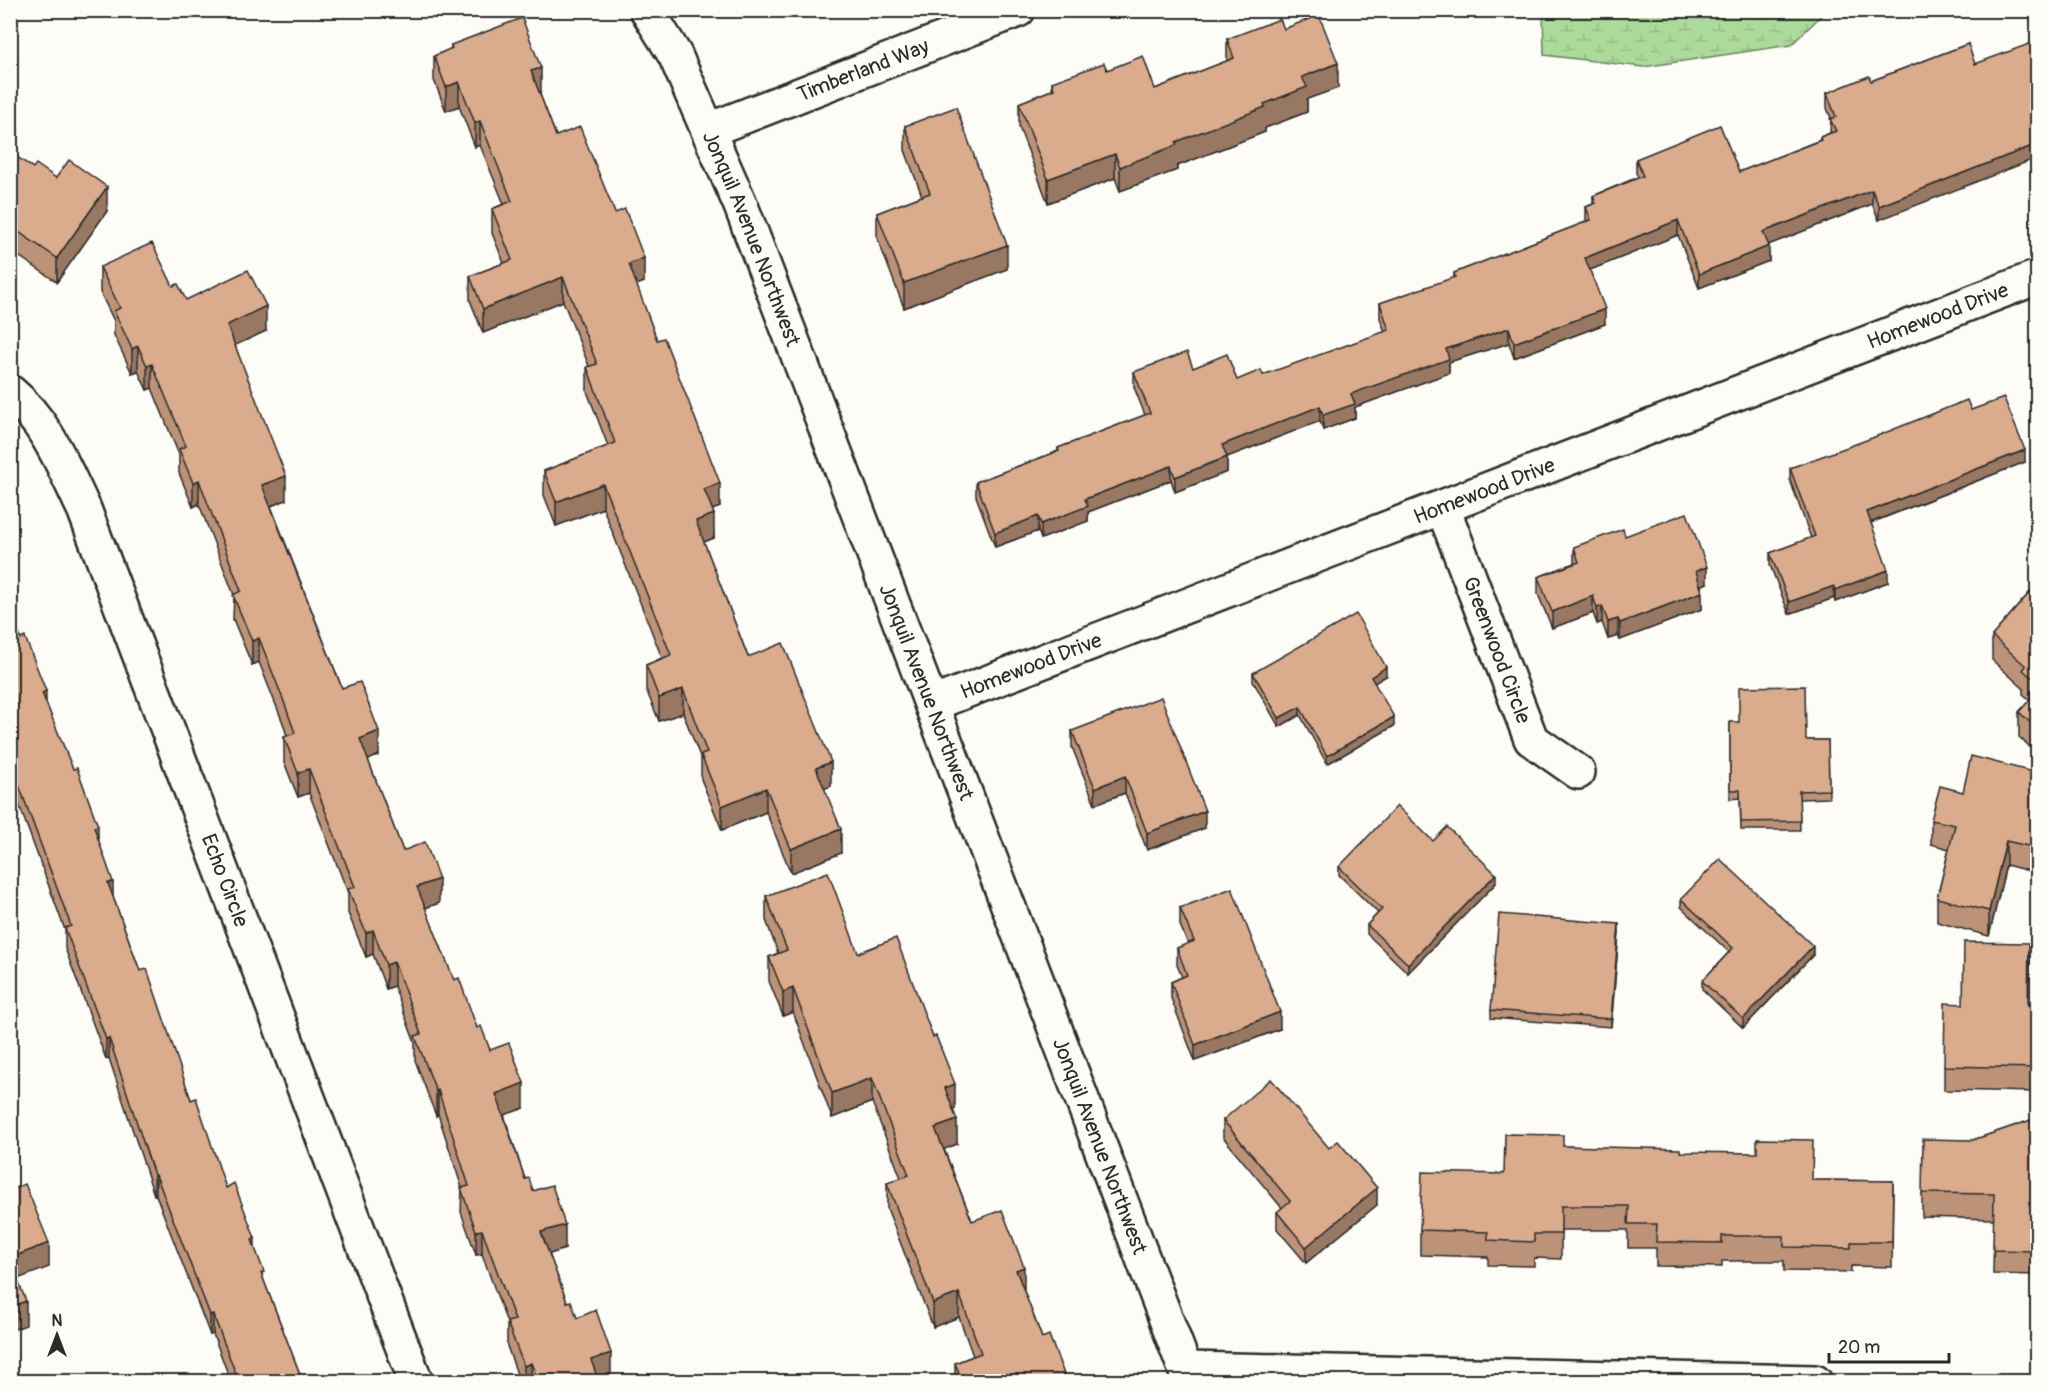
<svg xmlns="http://www.w3.org/2000/svg" width="2048" height="1392" font-family="Pangolin,sans-serif">
<style>
.wetland{fill:url(#wetland-marsh);stroke:#6b8262;stroke-width:1.5}
.lines{fill:none;stroke-linecap:round;stroke-linejoin:round}
.street-casing{stroke:#2b2b2b;stroke-width:38}
.secondary-casing{stroke:#2b2b2b;stroke-width:38}
.street{stroke:#fdfcf7;stroke-width:33}
.secondary{stroke:#fdfcf7;stroke-width:33}
.wall{fill:#bc9379;stroke:#2b2b2b;stroke-width:1.5}
.shaded-wall{fill:#997863;stroke:#2b2b2b;stroke-width:1.5}
.building{fill:#dbab8d;stroke:#2b2b2b;stroke-width:1.5}
.labels{text-anchor:middle;stroke-width:5;stroke-linejoin:round;paint-order:stroke}
.street-label{font-size:21px;fill:#2b2b2b;stroke:#fdfcf7}
</style>
<defs>
<pattern id="wetland-marsh" width="20" height="14" patternUnits="userSpaceOnUse" patternTransform="scale(1.5)"><rect width="20" height="14" fill="#abda9a"/><path d="M1 5h8M5 5V1M11 12h8M15 12V8" fill="none" stroke="#93bb85"/></pattern>
</defs>
<rect width="100%" height="100%" fill="#fdfcf7"/>
<filter id="ink" filterUnits="userSpaceOnUse"><feTurbulence type="fractalNoise" baseFrequency=".0167" numOctaves="2"/><feDisplacementMap in="SourceGraphic" scale="12" xChannelSelector="R" yChannelSelector="G"/><feConvolveMatrix kernelMatrix="1 2 1 2 8 2 1 2 1" color-interpolation-filters="sRGB"/></filter>
<g filter="url(#ink)">
<path class="wetland" d="M1543,11V10L1826,11L1791,45L1643,67L1544,55Z"/>
<g class="lines">
<g class="street-casing">
<g id="street">
<path id="s1" d="M709,130L1018,10"/>
<path id="s2" d="M10,392C47,422 64,468 84,509L416,1382"/>
<path id="s3" d="M1443,508L1531,739L1578,772"/>
<path id="s4" d="M932,704L2038,277"/>
<path d="M1186,1369L1815,1382"/>
</g>
</g>
<g class="secondary-casing">
<g id="secondary">
<path id="s5" d="M647,10L675,55L741,206L1190,1382"/>
</g>
</g>
<use href="#street" class="street"/>
<use href="#secondary" class="secondary"/>
</g>
<g class="wall">
<path d="M1284,29L1338,88L1307,99V112L1265,128V132L1177,166V170L1120,191L1115,178L1048,203L1019,127V103L1052,90V82L1107,70L1155,89L1227,61V39Z"/>
<path d="M1968,44L1879,220L1872,204L1768,245L1769,261L1699,288L1678,235L1590,270L1605,324L1514,358L1509,343L1449,362V373L1355,407V418L1323,430L1320,421L1227,457V472L1175,492L1171,480L1088,512V521L1041,539L1038,531L995,547L976,496V482L1058,451V448L1145,415L1134,387V372L1193,368L1237,380L1263,375L1385,332L1380,318V303L1454,278V273L1586,222V207L1593,204V196L1638,177L1636,173V159L1739,172L1820,140V137L1830,133L1831,118L1827,108V93L1871,81Z"/>
<path d="M451,45L541,92H539L556,136L615,213L644,282L636,285L720,507L712,510L714,538L704,542L748,657L831,786L824,788L841,853L791,873L766,812L722,830L701,779V759L683,713L659,721L646,689V665L662,658L603,508L556,526L544,495V471L608,446L587,391V367L589,366L563,301L483,333L470,300V276L504,263L492,233V209L504,204L480,145L475,147L459,106L446,111L434,80V56L451,49Z"/>
<path d="M905,126L1007,269L904,308L877,237V213L922,196L905,150Z"/>
<path d="M10,152L33,168L56,178L107,211L57,282L10,250Z"/>
<path d="M100,267L173,286L186,300L266,331L235,345L286,500L271,506L342,688L379,755L368,760L403,851L439,903L425,908L454,980L477,1028L524,1108L504,1115L525,1179L533,1191L565,1249L549,1254L567,1302L611,1377L600,1382H520L507,1346V1323L482,1254L476,1255L461,1212L462,1188L438,1114L436,1116L415,1060V1043L394,986L386,989L373,954L366,957L348,913V893L309,793L298,797L284,762V737L287,736L283,723L259,662L252,665L233,619L234,595L199,504L193,507L179,473V455L152,388L147,390L138,371L132,373L114,335V321L100,292Z"/>
<path d="M1971,410L2025,462L1871,523L1888,582L1835,602L1834,598L1789,614L1770,565V553L1811,538L1790,480V468Z"/>
<path d="M1625,536L1707,583L1701,586L1702,609L1620,640L1618,636L1608,639L1602,622L1597,624L1593,613L1552,628L1538,594V577L1574,563V547Z"/>
<path d="M2037,584V753L2019,737V712L2030,700L2023,694V688L1992,660V636Z"/>
<path d="M10,625L46,703L98,838L113,897L140,971L226,1188L255,1249L264,1281L303,1382H231L213,1334L210,1335L156,1195H154L109,1058L106,1059L65,948V930L10,780Z"/>
<path d="M1253,673L1386,676L1374,683L1394,726L1327,764L1300,715L1279,727L1253,681Z"/>
<path d="M1730,722L1806,740H1828L1829,798L1799,799L1800,830H1741L1740,798L1730,799Z"/>
<path d="M1072,731L1205,828L1147,850L1125,793L1095,804L1072,747Z"/>
<path d="M2037,773V873L2006,865L1989,936L1937,922V898L1949,849L1931,844V820L1963,792Z"/>
<path d="M1433,841L1496,883L1408,973L1367,934V925L1378,913L1339,875V867Z"/>
<path d="M766,896L858,953L955,1109H953L957,1144L944,1149L972,1221L1024,1291L1042,1338L1067,1382H955V1363L973,1356L959,1317L933,1327L887,1208V1183L901,1178L872,1102L832,1118L793,1012L783,1016L769,981V957L778,953L766,920Z"/>
<path d="M1681,899L1813,955L1743,1028L1702,989V981L1729,952L1681,907Z"/>
<path d="M1180,908L1280,1029L1195,1061L1171,998V982L1182,977L1177,965V948L1188,944L1180,925Z"/>
<path d="M1619,932L1611,1027L1491,1018V1010Z"/>
<path d="M2029,943V1005L2037,1006V1092L1944,1090V1066L1963,1004Z"/>
<path d="M2037,1118V1275L1993,1274L1994,1219L1922,1217V1193L1973,1140Z"/>
<path d="M1223,1120L1329,1148L1377,1205L1306,1263L1277,1229V1212L1282,1208L1223,1137Z"/>
<path d="M1563,1146L1680,1152L1812,1180L1893,1181L1892,1267L1851,1266V1272L1784,1271V1261H1722V1267L1656,1266V1248H1628V1230H1561V1259L1534,1258V1266L1488,1265V1257L1420,1255V1230L1504,1174Z"/>
</g>
<g class="shaded-wall">
<path d="M1338,63V88L1307,99V112L1265,128V132L1177,166V170L1120,191V167L1176,142L1302,77Z"/>
<path d="M541,68V92L531,95V71Z"/>
<path d="M459,82V106L446,111V87Z"/>
<path d="M480,121V145L475,147V123Z"/>
<path d="M2037,144V158L1879,220V206Z"/>
<path d="M1115,154V178L1048,203V179Z"/>
<path d="M107,187V211L57,282V258Z"/>
<path d="M1872,190V204L1763,247V232Z"/>
<path d="M1678,220V235L1585,272V258Z"/>
<path d="M1007,245V269L904,308V283Z"/>
<path d="M1769,246V261L1699,288V274Z"/>
<path d="M644,258V282L629,288V264Z"/>
<path d="M563,277V301L483,333V309Z"/>
<path d="M266,306V331L227,349V325Z"/>
<path d="M1605,309V324L1514,358V343Z"/>
<path d="M1509,328V343L1449,362V373L1355,407V418L1323,430V415L1351,394L1446,349Z"/>
<path d="M138,346V371L132,373V349Z"/>
<path d="M152,364V388L147,390V366Z"/>
<path d="M1320,406V421L1222,459V445Z"/>
<path d="M2025,450V462L1867,524V512Z"/>
<path d="M1227,457V472L1175,492V477Z"/>
<path d="M1171,466V480L1088,512V521L1041,539V524L1085,499Z"/>
<path d="M286,476V500L262,509V485Z"/>
<path d="M199,480V504L193,507V483Z"/>
<path d="M720,483V507L704,513V489Z"/>
<path d="M603,484V508L556,526V502Z"/>
<path d="M714,514V538L696,545V521Z"/>
<path d="M1038,516V531L995,547V533Z"/>
<path d="M1707,567V583L1696,588V571Z"/>
<path d="M1888,570V582L1835,602V590Z"/>
<path d="M1834,586V598L1789,614V602Z"/>
<path d="M1702,592V609L1620,640V623Z"/>
<path d="M1593,596V613L1552,628V612Z"/>
<path d="M1602,606V622L1597,624V608Z"/>
<path d="M1618,619V636L1608,639V622Z"/>
<path d="M259,638V662L252,665V641Z"/>
<path d="M1386,667V676L1371,685V677Z"/>
<path d="M683,689V713L659,721V698Z"/>
<path d="M46,691V711L42,693Z"/>
<path d="M1300,707V715L1279,727V718Z"/>
<path d="M1394,717V726L1327,764V756Z"/>
<path d="M379,731V755L360,764V739Z"/>
<path d="M831,762V786L816,792V768Z"/>
<path d="M309,769V793L298,797V773Z"/>
<path d="M1125,776V793L1095,804V788Z"/>
<path d="M766,788V812L722,830V806Z"/>
<path d="M1205,811V828L1147,850V833Z"/>
<path d="M98,826V846L94,827Z"/>
<path d="M841,829V853L791,873V849Z"/>
<path d="M2006,841V865L1989,936V911Z"/>
<path d="M1496,874V883L1408,973V964Z"/>
<path d="M439,879V903L417,911V887Z"/>
<path d="M113,882V901L108,883Z"/>
<path d="M1619,924V932L1611,1027V1019Z"/>
<path d="M373,930V954L366,957V933Z"/>
<path d="M1813,946V955L1743,1028V1019Z"/>
<path d="M394,962V986L386,989V965Z"/>
<path d="M793,988V1012L783,1016V992Z"/>
<path d="M1280,1012V1029L1195,1061V1045Z"/>
<path d="M109,1038V1058L106,1059V1039Z"/>
<path d="M872,1078V1102L832,1118V1093Z"/>
<path d="M524,1083V1108L496,1118V1094Z"/>
<path d="M955,1084V1109L945,1112V1088Z"/>
<path d="M438,1090V1114L436,1116V1091Z"/>
<path d="M957,1120V1144L935,1153V1128Z"/>
<rect x="154" y="1175" width="2" height="20"/>
<path d="M1377,1188V1205L1306,1263V1247Z"/>
<path d="M565,1225V1249L541,1257V1232Z"/>
<path d="M482,1230V1254L476,1255V1231Z"/>
<path d="M255,1238V1258L252,1240Z"/>
<path d="M49,1243V1267L10,1282V1258Z"/>
<path d="M1024,1267V1292L1016,1270Z"/>
<path d="M959,1293V1317L933,1327V1303Z"/>
<path d="M26,1301V1325L10,1331V1307Z"/>
<path d="M213,1314V1334L210,1335V1315Z"/>
<path d="M611,1353V1377L600,1382H591V1360Z"/>
<path d="M531,1363V1382H524V1366Z"/>
</g>
<g class="building">
<path d="M1319,15L1338,63L1302,77L1307,87L1264,104L1265,107L1176,142L1177,145L1120,167L1115,154L1048,179L1019,103L1054,89L1052,82L1104,63L1107,70L1143,56L1155,89L1234,58L1227,39L1280,19L1284,29Z"/>
<path d="M522,18L541,68L531,71L556,136L580,127L615,213L625,209L644,258L629,264L657,340L664,338L720,483L704,489L714,514L696,521L748,657L783,643L831,762L816,768L841,829L791,849L766,788L722,806L701,755L707,753L683,689L659,698L646,665L671,655L603,484L556,502L544,471L615,443L587,367L597,364L563,277L483,309L470,276L512,260L492,209L512,201L480,121L475,123L459,82L446,87L434,56L452,48L451,45Z"/>
<path d="M2037,41V144L1879,206L1872,190L1763,232L1769,246L1699,274L1678,220L1585,258L1605,309L1514,343L1509,328L1446,349L1449,359L1351,394L1355,404L1323,415L1320,406L1222,445L1227,457L1175,477L1171,466L1085,499L1088,506L1041,524L1038,516L995,533L976,482L1059,451L1058,448L1150,413L1134,372L1187,352L1193,368L1227,354L1237,380L1261,370L1263,375L1389,330L1380,303L1455,277L1454,273L1591,220L1586,207L1596,203L1593,196L1643,176L1636,159L1720,125L1739,172L1821,140L1820,137L1836,131L1830,119L1836,117L1827,93L1869,76L1871,81L1968,44L1975,64Z"/>
<path d="M956,107L1007,245L904,283L877,213L930,193L905,126Z"/>
<path d="M10,152L33,168L36,164L56,178L69,160L107,187L57,258L10,226Z"/>
<path d="M152,243L173,286L178,284L186,300L248,270L266,306L227,325L286,476L262,485L342,688L360,682L379,731L360,739L403,851L425,842L439,879L417,887L454,980L459,978L477,1028L481,1026L490,1050L509,1043L524,1083L496,1094L525,1179L529,1178L533,1191L552,1185L565,1225L541,1232L567,1302L571,1301L577,1318L596,1310L611,1353L591,1360L599,1382H539L531,1363L524,1366L507,1322L515,1320L482,1230L476,1231L461,1188L469,1186L438,1090L436,1091L415,1036L421,1034L394,962L386,965L373,930L366,933L348,889L355,887L309,769L298,773L284,737L295,733L283,699L259,638L252,641L233,595L241,591L199,480L193,483L179,449L186,446L152,364L147,366L138,346L132,349L114,311L120,308L100,267Z"/>
<path d="M2004,398L2025,450L1867,512L1888,570L1835,590L1834,586L1789,602L1770,553L1815,536L1790,468L1872,438L1967,400L1971,410Z"/>
<path d="M1687,513L1707,567L1696,571L1702,592L1620,623L1618,619L1608,622L1602,606L1597,608L1593,596L1552,612L1538,577L1579,562L1574,547L1623,529L1625,536Z"/>
<path d="M2037,584V682L2023,670L2026,666L1992,636Z"/>
<path d="M1356,614L1386,667L1371,677L1394,717L1327,756L1300,707L1279,718L1253,673Z"/>
<path d="M10,625L13,632L18,631L21,639L25,637L46,691L42,693L73,769L77,768L98,826L94,827L113,882L108,883L140,971L147,969L191,1100L196,1098L226,1188L234,1183L255,1238L252,1240L264,1272L261,1273L303,1382H239L213,1314L210,1315L156,1175H154L109,1038L106,1039L65,928L71,926L10,761Z"/>
<path d="M2037,684V729L2019,712L2033,696L2030,693Z"/>
<path d="M1805,686L1806,740H1828L1829,790L1799,791L1800,821L1741,822L1740,790H1730V722H1739V687Z"/>
<path d="M1161,697L1205,811L1147,833L1125,776L1095,788L1072,731Z"/>
<path d="M1971,756L2037,773V848L2006,841L1989,911L1937,898L1955,825L1931,820L1940,786L1963,792Z"/>
<path d="M1397,806L1433,841L1447,827L1496,874L1408,964L1367,925L1382,909L1339,867Z"/>
<path d="M1720,859L1813,946L1743,1019L1702,981L1733,948L1681,899Z"/>
<path d="M828,872L858,953L896,938L933,1037L936,1036L955,1084L945,1088L957,1120L935,1128L972,1221L1002,1210L1024,1267L1016,1270L1042,1338L1049,1335L1067,1382H963L955,1363L981,1353L959,1293L933,1303L887,1183L909,1175L872,1078L832,1093L793,988L783,992L769,957L787,950L766,896Z"/>
<path d="M1232,888L1280,1012L1195,1045L1171,982L1187,975L1177,948L1194,941L1180,908Z"/>
<path d="M1499,914L1619,924L1611,1019L1491,1010Z"/>
<path d="M1964,942L2029,943L2028,1005L2037,1006V1068L1944,1066L1945,1003L1963,1004Z"/>
<path d="M1271,1079L1329,1148L1338,1141L1377,1188L1306,1247L1277,1212L1290,1201L1223,1120Z"/>
<path d="M2037,1118V1251L1993,1250L1994,1194L1922,1193L1923,1139L1973,1140Z"/>
<path d="M1505,1134L1563,1135V1146L1680,1149V1152L1757,1153V1139L1813,1140L1812,1180L1893,1181L1892,1242H1851V1248L1784,1247V1236H1722V1243L1656,1242L1657,1224H1628L1629,1206H1561V1234H1534V1242L1488,1240V1232L1420,1230L1422,1172L1504,1174Z"/>
<path d="M25,1184L49,1243L10,1258V1190Z"/>
<path d="M10,1261L26,1301L10,1307Z"/>
</g>
</g>
<g class="labels">
<g class="street-label">
<text dy="7" stroke="none"><textPath href="#s1" startOffset="165">Timberland Way</textPath></text>
<text dy="7" stroke="none"><textPath href="#s5" startOffset="252">Jonquil Avenue Northwest</textPath></text>
<text dy="7" stroke="none"><textPath href="#s4" startOffset="1078">Homewood Drive</textPath></text>
<text dy="7" stroke="none"><textPath href="#s4" startOffset="592">Homewood Drive</textPath></text>
<text dy="7" stroke="none"><textPath href="#s3" startOffset="152">Greenwood Circle</textPath></text>
<text dy="7" stroke="none"><textPath href="#s4" startOffset="106">Homewood Drive</textPath></text>
<text dy="7" stroke="none"><textPath href="#s5" startOffset="738">Jonquil Avenue Northwest</textPath></text>
<text dy="7" stroke="none"><textPath href="#s2" startOffset="537">Echo Circle</textPath></text>
<text dy="7" stroke="none"><textPath href="#s5" startOffset="1224">Jonquil Avenue Northwest</textPath></text>
</g>
</g>
<rect width="2048" height="1392" fill="none" stroke="#fdfcf7" stroke-width="36"/>
<rect x="18" y="18" width="2012" height="1356" fill="none" stroke="#2b2b2b" stroke-width="2" filter="url(#ink)"/>
<g transform="translate(57 1335)" stroke="#fdfcf7" stroke-width="4.5" paint-order="stroke">
<path d="M0-4.5L10 22L0 15L-10 22Z" fill="#2b2b2b"/>
<text y="-9" font-size="16" font-weight="bold" text-anchor="middle" fill="#2b2b2b">N</text>
</g>
<path d="M1829 1353v9h120v-9" fill="none" stroke="#2b2b2b" stroke-width="3"/>
<text x="1838" y="1353" font-size="18" fill="#2b2b2b" stroke="#fdfcf7" stroke-width="4.5" paint-order="stroke">20 m</text>
</svg>
